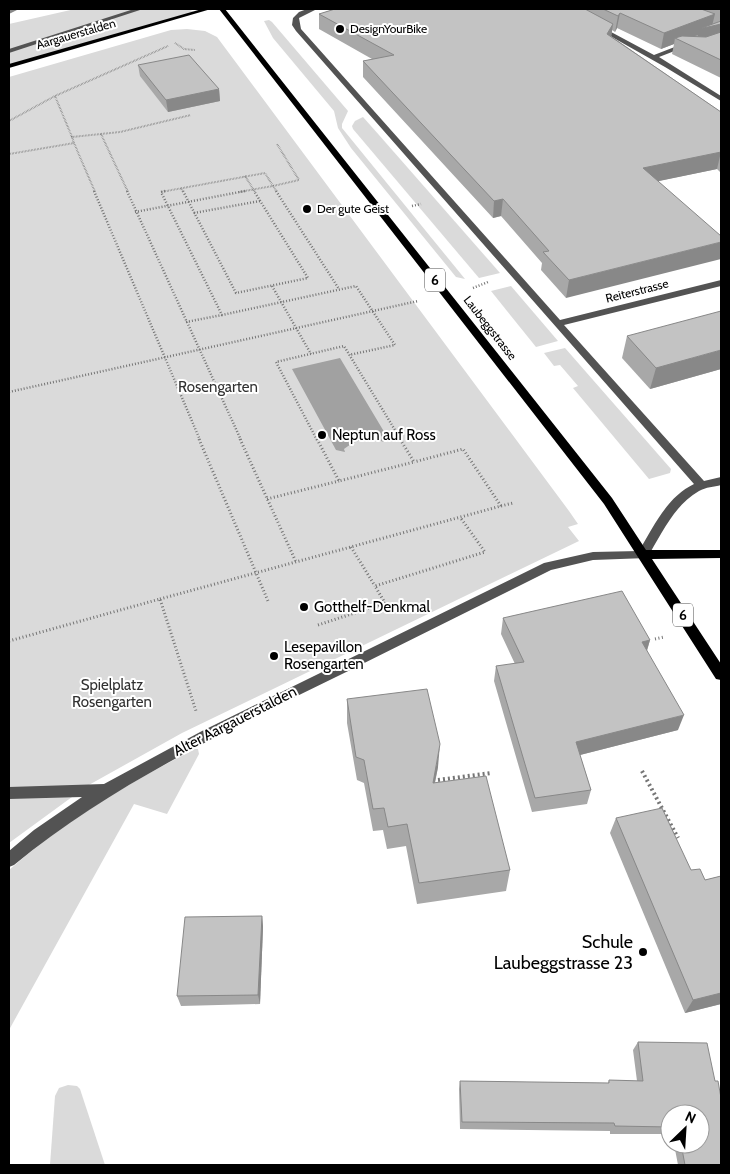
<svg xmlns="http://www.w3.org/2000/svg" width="730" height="1174" font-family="Cabin,sans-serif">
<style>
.green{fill:#dadada}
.water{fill:#a1a1a1}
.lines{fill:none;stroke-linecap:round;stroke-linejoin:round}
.path-far3{stroke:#757575;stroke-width:2;stroke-dasharray:0.5 1;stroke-linecap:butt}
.path-far2{stroke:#757575;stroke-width:2.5;stroke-dasharray:1 2;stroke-linecap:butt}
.path-far1{stroke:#757575;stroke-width:3;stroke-dasharray:1 2.5;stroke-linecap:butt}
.path{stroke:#757575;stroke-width:4;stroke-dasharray:2 3;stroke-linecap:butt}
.minor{fill:#535353;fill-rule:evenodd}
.major{fill:#000;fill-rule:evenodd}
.wall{fill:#a8a8a8}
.shaded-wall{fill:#888}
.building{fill:#c3c3c3;stroke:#888}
.poi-dot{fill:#000;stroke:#fff;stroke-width:2}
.labels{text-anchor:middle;stroke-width:4;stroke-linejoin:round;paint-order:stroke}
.far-poi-label{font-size:12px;fill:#000;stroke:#fff;text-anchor:start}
.far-street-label{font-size:12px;fill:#000;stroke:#fff}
.shield{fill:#fff;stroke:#4c4c4c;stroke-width:1}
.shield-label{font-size:14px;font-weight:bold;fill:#000}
.park-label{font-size:15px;fill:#313131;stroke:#fff}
.poi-label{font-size:15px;fill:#000;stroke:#fff;text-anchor:start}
.street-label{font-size:15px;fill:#000;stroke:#fff}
.near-poi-label{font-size:18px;fill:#000;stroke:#fff;text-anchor:end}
</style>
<rect width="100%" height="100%" fill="#fff"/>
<g class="green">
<path d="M75,9H189L194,12L9,65V24Z"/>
<path d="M269,20L272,22L348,111L342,124V128L465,279L456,277L351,148L338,128L334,111L273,38L264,21Z"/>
<path d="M187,29L205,31L217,37L569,511L578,524L568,527L579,541L182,733L87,786L9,843V77L171,30Z"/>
<path d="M363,117L379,135L500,273L479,278L353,129L352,126L355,121Z"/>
<path d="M511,286L558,341L536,347L491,291Z"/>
<path d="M565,348L671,469L670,473L649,479L573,388L578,386L560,365L554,366L544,353Z"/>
<path d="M195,749H198L199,754L167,814L134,804L9,1030V870C65,821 128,783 195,749Z"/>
<path d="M68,1085L77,1086L80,1089L105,1165H50L55,1096L59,1088Z"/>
</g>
<path class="water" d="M340,358L386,435L384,442C369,436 357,439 344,449L345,452L336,450L292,369Z"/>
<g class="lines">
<g class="path-far3">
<path d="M175,43L184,49L195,50"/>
<path d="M55,96L72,137"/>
<path d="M9,121L55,96L168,46"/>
<path d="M101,134L128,192"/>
<path d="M74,143L95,192"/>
<path d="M9,154L74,143L72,137L120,132L191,115"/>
<path d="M245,176L255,192"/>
<path d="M181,188L183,192"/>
<path d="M161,192L265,173L273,186L299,180L277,144"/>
<path d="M239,192L273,186L277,192"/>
</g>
<g class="path-far2">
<path d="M94,191L200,440"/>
<path d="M127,191L241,440"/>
<path d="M165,191L161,192L222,315L356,286L395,345L349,355"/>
<path d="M183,191L236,293L308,278L254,191"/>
<path d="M276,191L339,289"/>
<path d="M412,206L421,204"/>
<path d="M135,212L245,191"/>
<path d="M194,213L260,201"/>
<path d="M272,286L311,354"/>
<path d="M473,288L488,282"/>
<path d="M186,322L222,315"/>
<path d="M9,392L418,301"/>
<path d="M317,440L276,362L344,346L401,440"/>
</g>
<g class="path-far1">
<path d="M199,439L268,601"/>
<path d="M240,439L296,562"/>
<path d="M317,439L339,481L414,462L400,439"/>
<path d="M267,499L339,481"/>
<path d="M501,506L513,503"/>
<path d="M351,547L375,586"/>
<path d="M160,599L501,506L463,449L414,462"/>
<path d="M318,625L385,603L375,586L485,552L460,517"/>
<path d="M655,639L664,637"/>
<path d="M9,641L160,599L196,711"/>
</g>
<g class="path">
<path d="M642,771L678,838"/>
<path d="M438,780L491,773"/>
</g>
<g class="minor">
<path d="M134,9H143L9,53V49Z"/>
<path d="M307,9H317L299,18L301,29L560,320L721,280V286L564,325L704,481L721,477V485C714,487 706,487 699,491C674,505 661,535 647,558L593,560L551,570C465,613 379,656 293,698C195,747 99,795 14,865L9,867V851L34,830L82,797L9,799V787L104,784L202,731L544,563L593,552L639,551C654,526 667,497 694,484L296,31L292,25L293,18L299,12Z"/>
<path d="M598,25L654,55L721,29V33L659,57L721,96V101L665,67L596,28V26Z"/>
</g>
<g class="major">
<path d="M202,9H211L9,68V64Z"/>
<path d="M219,9H225L612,498L646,550H721V558L652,559L721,664V680L716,679L604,504Z"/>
</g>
</g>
<g class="wall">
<path d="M335,9H721V78L672,54L674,44L661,49L617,28L615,32L612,30L611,36L721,112V173L717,169L658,181L566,298L541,270L542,263L501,216L493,218L363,77V61L372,59L319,29V14Z"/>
<path d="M138,65L219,89L220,101L168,112L140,76Z"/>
<path d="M627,336L721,369L650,389L622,358Z"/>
<path d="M503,618L650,640L647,651L678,730L580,755L591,790L587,804L532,812L494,681L496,666L515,664L501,634Z"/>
<path d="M347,699L438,767L435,783L510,870L506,891L417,904L406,846L387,849L383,830L373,831L364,783L357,780L347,723Z"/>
<path d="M616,818L705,880L721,876V1004L685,1013L610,833Z"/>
<path d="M262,916L263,927L260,1004L181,1006L177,996Z"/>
<path d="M638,1042L721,1165H678L674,1144H700L670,1114V1134H610V1131L460,1129L459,1089L460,1081L608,1083L609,1080L637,1081L633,1050Z"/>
</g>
<g class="shaded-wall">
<path d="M9,9H19L9,14Z"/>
<path d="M620,13L617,28L615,32L618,16Z"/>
<path d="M715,14L712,26L721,24V36L696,45L698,35L681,41L675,38L674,44L661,49L664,33Z"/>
<path d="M613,24L611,39L607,34Z"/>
<path d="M219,89L220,101L168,112L166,100Z"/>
<path d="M721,152L717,169L640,185L643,168Z"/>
<path d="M503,199L501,216L493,218L494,201Z"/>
<path d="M721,242V259L566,298L569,280Z"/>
<path d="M721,350V369L650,389L656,368Z"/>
<path d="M650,640L645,656L642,642Z"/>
<path d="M684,715L678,730L572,757L576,742Z"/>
<path d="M440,744L438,767L430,805L433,783Z"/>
<path d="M262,916L263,927L260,1004L258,995Z"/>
<path d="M721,993V1004L685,1013L693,1000Z"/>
</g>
<g class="building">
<path d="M335,9H585L613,24L607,34L721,112V152L643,168L721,236V242L569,280L543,252L549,251L503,199L494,201L363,61L394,55L319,14Z"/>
<path d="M603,9H701L715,14L664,33L620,13L618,16Z"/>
<path d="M721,21V24L699,29Z"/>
<path d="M721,32V60L675,38L682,36L706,37Z"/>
<path d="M189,55L219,89L166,100L138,65Z"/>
<path d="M721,311V350L656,368L627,336Z"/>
<path d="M622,591L650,640L642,642L684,715L576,742L591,790L535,798L496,666L524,662L503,618Z"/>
<path d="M427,689L440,744L433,783L486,776L510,870L419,883L407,824L388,827L384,808L373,809L364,760L356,757L347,699Z"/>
<path d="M662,808L691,870L700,869L705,880L721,876V993L693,1000L616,818Z"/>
<path d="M262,916L258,995L177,996L185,917Z"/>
<path d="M638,1042L707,1043L715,1081H718L721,1098V1165H685L681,1144H700V1114H670V1127L615,1126L614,1123L462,1122L460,1081L609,1083V1080L643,1081Z"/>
</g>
<g class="poi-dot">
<circle cx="340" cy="29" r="5"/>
<circle cx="307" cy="209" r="5"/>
<circle cx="322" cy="435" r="5"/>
<circle cx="304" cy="607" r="5"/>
<circle cx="274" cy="656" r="5"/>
<circle cx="643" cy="952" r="5"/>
</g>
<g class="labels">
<g class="far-poi-label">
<text x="350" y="33">DesignYourBike</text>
<text x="317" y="213">Der gute Geist</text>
</g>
<g class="far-street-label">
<text transform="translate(76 34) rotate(-16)" y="4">Aargauerstalden</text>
<text transform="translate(637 291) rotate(-14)" y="4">Reiterstrasse</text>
<text transform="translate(490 328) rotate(52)" y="4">Laubeggstrasse</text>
</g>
<g class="shield">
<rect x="425" y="268.5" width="20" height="23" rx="4"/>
<rect x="673" y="603.5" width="20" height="23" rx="4"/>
</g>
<g class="shield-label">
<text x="435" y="285">6</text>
<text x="683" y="620">6</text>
</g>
<g class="park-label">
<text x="218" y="392">Rosengarten</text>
<text x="112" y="690">Spielplatz<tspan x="112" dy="17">Rosengarten</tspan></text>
</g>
<g class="poi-label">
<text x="332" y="440">Neptun auf Ross</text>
<text x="314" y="612">Gotthelf-Denkmal</text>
<text x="284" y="652">Lesepavillon<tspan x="284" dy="17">Rosengarten</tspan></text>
</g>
<g class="street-label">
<text transform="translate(235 721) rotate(-27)" y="5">Alter Aargauerstalden</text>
</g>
<g class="near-poi-label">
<text x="633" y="948">Schule<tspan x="633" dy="21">Laubeggstrasse 23</tspan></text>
</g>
</g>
<rect width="730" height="1174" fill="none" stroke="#000000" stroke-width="20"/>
<g transform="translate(685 1129) rotate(25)"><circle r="24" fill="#ffffff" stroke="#999999"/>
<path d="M0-4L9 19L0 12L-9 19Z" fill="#000000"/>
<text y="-8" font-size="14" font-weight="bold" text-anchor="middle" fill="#000000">N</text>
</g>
</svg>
